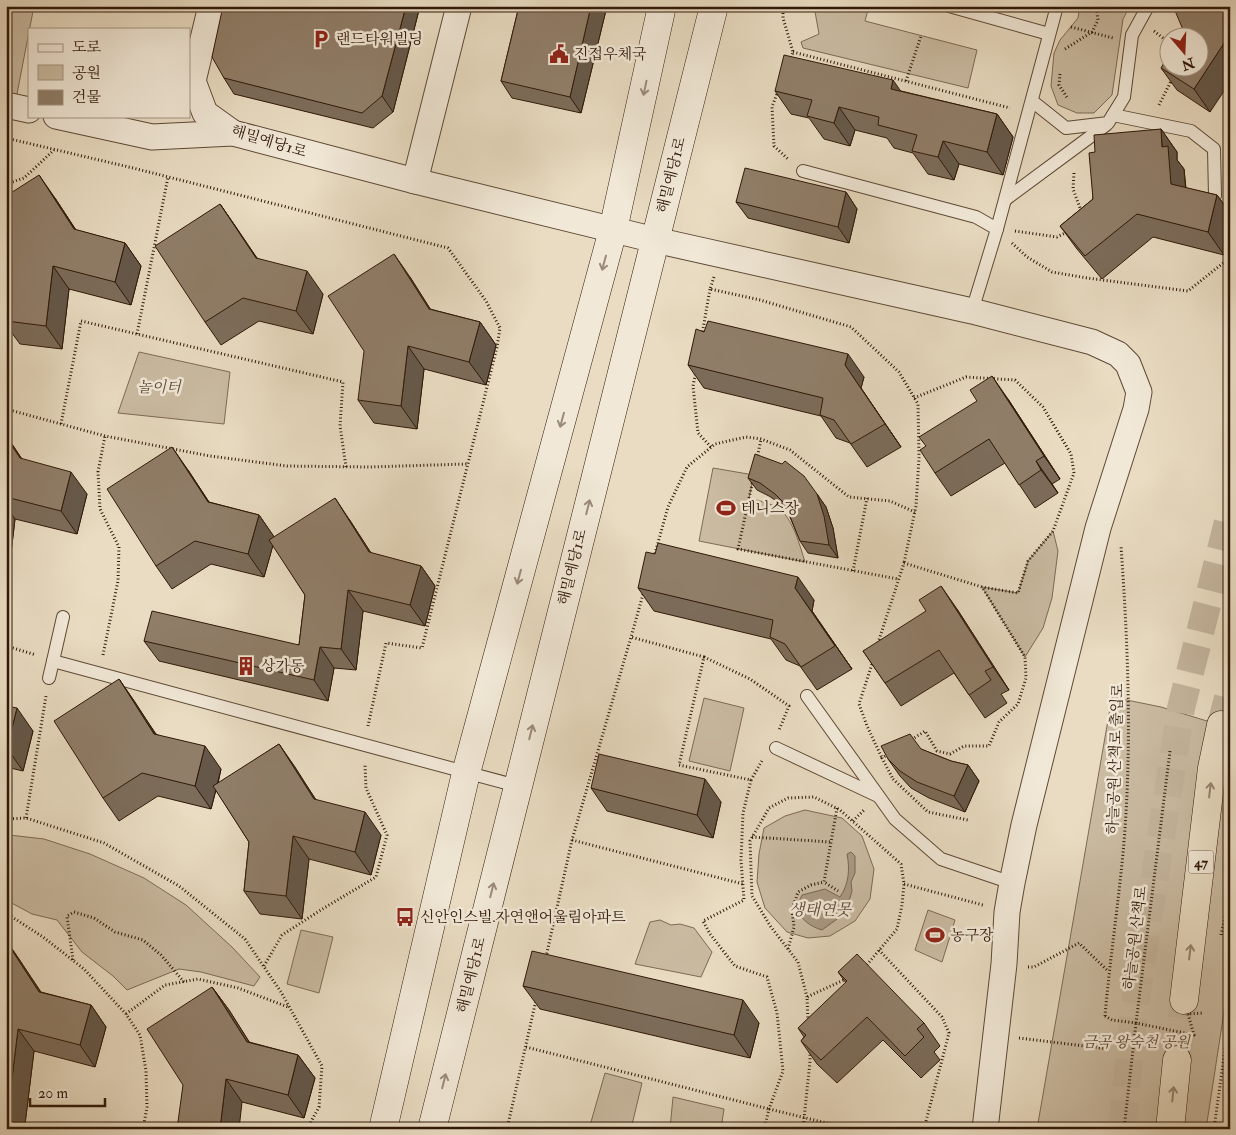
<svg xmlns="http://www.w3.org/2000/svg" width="1236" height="1135" font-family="'IM FELL Double Pica','Noto Serif KR',serif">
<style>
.green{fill:#cabba2;stroke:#7d6a55}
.water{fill:#aa9983;stroke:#796552}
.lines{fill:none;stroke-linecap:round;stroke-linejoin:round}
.highway-tunnel{stroke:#c4b59d;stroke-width:28;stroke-dasharray:28 14;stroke-linecap:butt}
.lane-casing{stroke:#5e4936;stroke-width:14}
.street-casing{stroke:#5e4936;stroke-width:27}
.secondary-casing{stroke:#301808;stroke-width:29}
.highway-casing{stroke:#301808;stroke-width:29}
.path{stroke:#301808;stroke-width:3;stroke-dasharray:1 2.5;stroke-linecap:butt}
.lane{stroke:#f1e8d7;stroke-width:12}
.street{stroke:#f1e8d7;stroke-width:25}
.secondary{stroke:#f1e8d7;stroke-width:28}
.highway{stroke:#e9dcc2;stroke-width:28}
.path-bridge{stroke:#301808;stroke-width:3;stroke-dasharray:1 2.5;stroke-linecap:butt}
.wall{fill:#7c6c5a;stroke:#301808}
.shaded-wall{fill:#65584a;stroke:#301808}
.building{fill:#907e69;stroke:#301808}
.oneway{stroke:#9a8a7a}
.oneway2{stroke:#96846e}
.labels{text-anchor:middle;stroke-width:5;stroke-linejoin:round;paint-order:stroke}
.shield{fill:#f1e8d7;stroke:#6a5646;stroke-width:1}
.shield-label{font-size:14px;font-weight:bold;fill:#301808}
.poi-label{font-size:15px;fill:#301808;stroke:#f1e8d7;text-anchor:start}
.street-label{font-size:15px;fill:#301808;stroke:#f1e8d7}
.park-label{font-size:15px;font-style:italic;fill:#5e4936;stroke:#f1e8d7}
.water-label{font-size:16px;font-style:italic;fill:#614c39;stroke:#f1e8d7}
</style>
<rect width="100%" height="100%" fill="#e9dcc2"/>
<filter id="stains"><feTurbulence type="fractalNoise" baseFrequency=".004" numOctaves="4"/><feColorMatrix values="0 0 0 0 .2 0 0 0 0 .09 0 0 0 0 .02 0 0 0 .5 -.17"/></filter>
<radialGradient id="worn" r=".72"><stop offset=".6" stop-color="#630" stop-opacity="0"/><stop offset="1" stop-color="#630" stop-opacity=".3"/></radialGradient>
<g class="green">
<path d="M6,6H34L16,99L6,97Z"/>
<path d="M814,6H869L865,21L977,50L968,88L803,48L801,42L819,34Z"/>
<path d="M1080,6H1130L1123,19L1112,95L1094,113H1077L1058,105L1051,86L1054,53L1060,40L1078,18Z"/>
<path d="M139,352L230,372L224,424L118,413Z"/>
<path d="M713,468L754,475L749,498C759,501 775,504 782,511C794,523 800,546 805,562L699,541Z"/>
<path d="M1053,531L1058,551L1052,598L1043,628L1025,657L982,587L1018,593L1028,561Z"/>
<path d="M1112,697L1161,707L1230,728V973L1206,1129H1037Z"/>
<path d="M704,698L744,708L730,771L689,761Z"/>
<path d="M805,810L842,818L862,836L874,869L870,899L855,921L830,936L808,938L787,932L765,908L757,882L759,854L764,828L785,816Z"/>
<path d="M9,835L44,839L90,854L144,878L186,905L232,947L260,977L254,986L201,972L179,969L127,990L113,976L82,952L57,920L32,914L6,900V838Z"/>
<path d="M928,910L955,920L942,962L915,950Z"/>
<path d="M660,920L671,925L680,924L694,928L712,952L701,977L635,964L650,922Z"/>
<path d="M301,930L333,937L319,993L287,984Z"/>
<path d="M605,1073L642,1083L631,1129H589Z"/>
<path d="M673,1097L724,1109L721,1129H670Z"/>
</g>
<path class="water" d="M851,852L855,856V873L851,882L852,891L850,898L840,917L822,930C809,926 802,920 796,908L802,895L825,889L840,897C849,884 850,869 847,854Z"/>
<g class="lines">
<g class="highway-tunnel">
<path d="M1221,725L1230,690"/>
<path d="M1177,1060L1184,1000"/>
<path d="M1122,1129L1134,1011L1181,708L1230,514"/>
</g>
<g class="lane-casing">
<g id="lane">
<path d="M949,6L1049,34"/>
<path d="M1032,101L1066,128L1108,123L1124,97L1132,35L1148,6"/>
<path d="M1113,115L1191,131L1214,149L1215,196"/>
<path d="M803,171L976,217L997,229"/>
<path d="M1006,199L1106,125"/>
<path d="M972,311L997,229L1057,6"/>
<path d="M63,617L53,661L517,786"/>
<path d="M49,678L53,661"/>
<path d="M807,696L895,819L941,859L1012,883"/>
<path d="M776,748L878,796"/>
</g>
</g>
<g class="street-casing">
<g id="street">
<path d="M211,6L193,81L205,113L233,133L415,181L655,240L972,311L1092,342L1118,354L1128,364L1139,392L1136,409L1098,528L1024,825L1012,883L1007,912L1004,964L985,1129"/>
<path d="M6,105L29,110"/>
<path d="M56,116L152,137L233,133"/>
<path d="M415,181L459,6"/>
</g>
</g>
<g class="secondary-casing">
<g id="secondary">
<path d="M383,1129L466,773L613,230L662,6"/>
<path d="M432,1129L714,6"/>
</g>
</g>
<g class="highway-casing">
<g id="highway">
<path d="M1184,1000L1212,768L1221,725"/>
<path d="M1170,1129L1177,1060"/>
</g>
</g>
<g class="path">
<path d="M783,6V18L793,52L790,60"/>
<path d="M1071,27L1113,38"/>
<path d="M1154,31L1168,42"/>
<path d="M1065,49L1092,32L1098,20L1096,6"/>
<path d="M793,52L1010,108"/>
<path d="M1060,74L1059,85L1068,99"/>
<path d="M906,81L921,36"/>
<path d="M778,91L772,107L774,146L789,160"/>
<path d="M1159,105L1172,79"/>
<path d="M6,138L133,168L448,248L486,301L500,328L497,347L422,648L386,643L368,726"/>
<path d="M1074,173L1073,189L1082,213"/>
<path d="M6,184L24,178L54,150"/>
<path d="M1015,231L1057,237L1067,232"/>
<path d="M1012,243L1027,257L1052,272L1087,278L1188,291L1227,260L1230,249"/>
<path d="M714,277L710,289L760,300L851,327L899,372L918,404L919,458L916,506L904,563"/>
<path d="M137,334L168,177"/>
<path d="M702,335L710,289"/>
<path d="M696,371L693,386L698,433L711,447"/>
<path d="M914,398L966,377L1015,380L1043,407L1071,454L1074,473L1053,531L1028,561L1018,593L982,587"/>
<path d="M6,409L105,436L210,456L287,466L369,467L467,464"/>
<path d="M61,424L81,321L343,382L340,426L346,467"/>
<path d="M757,459L761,439"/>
<path d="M753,480L738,549L898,579"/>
<path d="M654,557L668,507L687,467L715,444L746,437L761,439L790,450L849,497L890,501L915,512"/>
<path d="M853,571L867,498"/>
<path d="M644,591L631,637L704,657L679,765L751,780L743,813L741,860L744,900L703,921L710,934L735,966L767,977L777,1013L783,1071L769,1109L764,1129"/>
<path d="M878,643L904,563L982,587L1025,657L1026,678L1018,704L999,722L989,746H964L950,754L937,751L925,731L911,740"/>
<path d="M6,646L36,655"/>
<path d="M103,655L118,581L119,547L100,509L98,472L105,436"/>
<path d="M704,657L750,679L789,706L779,730"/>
<path d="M873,661L859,704L867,726L882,758"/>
<path d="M888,754L882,758L893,779"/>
<path d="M893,779L928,812L968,820"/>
<path d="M751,780L763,759"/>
<path d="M837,808L824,882L838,891"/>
<path d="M26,818L46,696"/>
<path d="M6,819L26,818L104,843L179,886L245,939L281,992L322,1066L319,1107L307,1129"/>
<path d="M853,821L865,809"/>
<path d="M752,837L831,842"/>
<path d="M572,840L743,884"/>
<path d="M904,884L983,905"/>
<path d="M6,912L9,915L43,937L84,969L126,1014L140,1035L146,1071L147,1107L143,1129"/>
<path d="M1221,935L1225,917L1230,910"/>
<path d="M788,949L794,927L792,910L798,892L811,885L824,882"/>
<path d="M879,950L942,1017L949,1033L924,1129"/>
<path d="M546,957L572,840L631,637"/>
<path d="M73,960L67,916L74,912L94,918L115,932L143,940L161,955L184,982"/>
<path d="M264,966L282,935L324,908L376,877L387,835L366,788L365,765"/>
<path d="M1028,967H1034L1079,943L1108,971"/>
<path d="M807,997L798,962L771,927L752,896L750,841L769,808L788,798L814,797L840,810L901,864L904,884L902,905L897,929L865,967"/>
<path d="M126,1014L165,985L198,979L238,988L288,1007"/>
<path d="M1105,1016C1110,958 1119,900 1124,842C1132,743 1128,645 1121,546"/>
<path d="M808,1021L807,997L848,978"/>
<path d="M1019,1038L1109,1049"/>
<path d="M526,1047L769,1109"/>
<path d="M507,1129L536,1000"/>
<path d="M803,1129L810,1061V1050"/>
<path d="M1124,1129L1136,1023"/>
<path d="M1214,1129L1230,1012"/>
</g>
<use href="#lane" class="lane"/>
<use href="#street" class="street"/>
<use href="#secondary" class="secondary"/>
<use href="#highway" class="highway"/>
<g class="path-bridge">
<path d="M1105,1016L1112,1020L1136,1023L1194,1035L1188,1014L1203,1013"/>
<path d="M1136,1023L1170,751"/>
<path d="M769,1109L851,1129"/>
</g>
</g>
<g class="wall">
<path d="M223,6H420L393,112L373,128L234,94L224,78Z"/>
<path d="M519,6H607L581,113L512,98L501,81Z"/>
<path d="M1230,6L1210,112L1177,90L1161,68Z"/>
<path d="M775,91H901L997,114L1013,137L1003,175L959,164L954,180L928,174L913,153L894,148L887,138L855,130L850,146L824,139L809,118L791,114Z"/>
<path d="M1161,129L1177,152V160L1184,169L1186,188L1217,195L1230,213V233L1224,255L1153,237L1102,279L1077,249L1060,226L1093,199L1095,152Z"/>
<path d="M846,192L857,209L849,243L748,218L736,202Z"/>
<path d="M55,198L76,230L125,243L141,266L131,305L69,289L62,349L20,344L6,325V297Z"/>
<path d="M220,204L257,258L323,294L313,334L259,321L221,345L205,322Z"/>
<path d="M410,277L430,309L480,322L496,345L486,385L424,369L417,429L374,423L358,400Z"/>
<path d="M688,365L864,377L861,388L901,447L867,467L850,443L836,438L821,416L704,388Z"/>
<path d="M1008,399L1060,479L1052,484L1058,493L1035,508L1005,463L951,496L935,473Z"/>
<path d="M6,435L22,459L87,494L77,534L15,519L8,578H6Z"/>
<path d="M188,470L209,502L259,515L274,537L349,519L371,553L421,566L435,586L425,626L363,611L356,670L334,668L328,701L159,661L144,641L299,645L305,595L273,545L264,577L211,564L172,589L156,566Z"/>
<path d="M748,478L817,494L826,507L833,528L838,558L808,553L800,541L787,510L784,506L769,496L757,490Z"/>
<path d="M638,588L814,600L812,611L852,669L817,690L800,666L786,660L771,639L654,611Z"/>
<path d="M957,609L1009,690L1001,694L1007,703L985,718L954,673L901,706L863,651Z"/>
<path d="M119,679L156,734L221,769L218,784L279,744L316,800L381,835L371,875L309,859L302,919L260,914L244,891L249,842L216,790L211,809L158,796L119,821L103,798Z"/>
<path d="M6,706L33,731L23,771L6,767Z"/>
<path d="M921,749L951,761L968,765L979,781L965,812L929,798L911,788L900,776L888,759Z"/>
<path d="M591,788L721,802L713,838L607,811Z"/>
<path d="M6,940L41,992L91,1005L106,1027L95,1067L34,1051L25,1124V1129H6Z"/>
<path d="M838,972L924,1023L940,1046L934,1052L940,1060L921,1078L883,1040L837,1083L817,1064L801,1041L804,1037L798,1028L846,983Z"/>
<path d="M523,986L759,1023L750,1058L540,1009Z"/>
<path d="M212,987L229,1010L249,1042L298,1055L315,1078L304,1118L242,1102L177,1129Z"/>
</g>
<g class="shaded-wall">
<path d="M406,6H420L393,112L382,96Z"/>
<path d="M591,6H607L581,113L570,97Z"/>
<path d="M1230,34V82L1210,112L1194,89Z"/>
<path d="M893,80L909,103L891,89Z"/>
<path d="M839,107L855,130L850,146L834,123Z"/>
<path d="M997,114L1013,137L1003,175L987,152Z"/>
<path d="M1161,129L1177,152V160L1184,169L1187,207L1171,184L1162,147Z"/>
<path d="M943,141L959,164L954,180L938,157Z"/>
<path d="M39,175L55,198L90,252L74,229Z"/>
<path d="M846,192L857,209L849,243L838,227Z"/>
<path d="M1217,195L1230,213V233L1224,255L1208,232Z"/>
<path d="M220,204L236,227L272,281L256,258Z"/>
<path d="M125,243L141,266L131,305L115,282Z"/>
<path d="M394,254L410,277L445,332L429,309Z"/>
<path d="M53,266L69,289L62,349L46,326Z"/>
<path d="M307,271L323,294L313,334L296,311Z"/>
<path d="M480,322L496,345L486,385L469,362Z"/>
<path d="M408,346L424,369L417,429L401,406Z"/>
<path d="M848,354L864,377L861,388L901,447L845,365Z"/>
<path d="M992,376L1008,399L1060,479L1044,456Z"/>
<path d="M6,435L36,481L6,437Z"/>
<path d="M172,447L188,470L224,525L208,502Z"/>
<path d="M1036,461L1052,484L1058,493L1041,470Z"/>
<path d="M71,472L87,494L77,534L61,511Z"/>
<path d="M817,494L826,507L833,528L838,558L829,545Z"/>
<path d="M335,498L349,519L384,573L369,552Z"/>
<path d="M6,506L15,519L8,578L6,576Z"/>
<path d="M259,515L275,538L264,577L248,554Z"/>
<path d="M421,566L435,586L425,626L410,605Z"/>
<path d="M798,577L814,600L812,611L852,669L795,588Z"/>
<path d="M941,586L957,609L1009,690L993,667Z"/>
<path d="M348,590L363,611L356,670L341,649Z"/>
<path d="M320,647L334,668L328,701L314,680Z"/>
<path d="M119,679L135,702L170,757L154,734Z"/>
<path d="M17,708L33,731L23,771L7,748Z"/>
<path d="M279,744L295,767L330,822L314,799Z"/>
<path d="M205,746L221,769L211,809L195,786Z"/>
<path d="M968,765L979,781L965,812L954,796Z"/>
<path d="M705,779L721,802L713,838L697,815Z"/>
<path d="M365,812L381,835L371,875L355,852Z"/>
<path d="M293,836L309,859L302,919L286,896Z"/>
<path d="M6,940L19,959L55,1014L39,992Z"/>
<path d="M212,987L229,1010L264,1065L247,1042Z"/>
<path d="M743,1000L759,1023L750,1058L734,1035Z"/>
<path d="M91,1005L106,1027L95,1067L80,1045Z"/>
<path d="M18,1029L34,1051L25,1124V1129H14L12,1126L9,1103Z"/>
<path d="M298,1055L315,1078L304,1118L288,1095Z"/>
<path d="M226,1079L242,1102L239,1129H220Z"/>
</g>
<g class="building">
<path d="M223,6H406L382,96L362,113L224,78L212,57Z"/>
<path d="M519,6H591L570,97L501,81Z"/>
<path d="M1173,6H1230V34L1194,89L1161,68L1168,56V68H1198V38H1181L1184,32Z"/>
<path d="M784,55L893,80L891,89L997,114L987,152L943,141L938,157L912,151L917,135L878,125L879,117L839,107L834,123L807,116L812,100L775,91Z"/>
<path d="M1161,129L1162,147L1168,146L1171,184L1217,195L1208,232L1137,214L1085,256L1060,226L1093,199L1089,153L1095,152L1094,135Z"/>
<path d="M745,168L846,192L838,227L736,202Z"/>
<path d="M39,175L74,229L125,243L115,282L53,266L46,326L6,321V297L9,272L6,267V196Z"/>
<path d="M220,204L256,258L307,271L296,311L243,298L205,322L155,246Z"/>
<path d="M394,254L429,309L480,322L469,362L408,346L401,406L358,400L364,351L328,296Z"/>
<path d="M708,321L848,354L845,365L885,424L851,444L834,420L820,415L823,398L688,365L696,329L704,332Z"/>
<path d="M992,376L1044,456L1036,461L1041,470L1019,485L989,439L935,473L920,450L926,446L919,437L977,401L970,390Z"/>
<path d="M6,437L20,458L71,472L61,511L6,497Z"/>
<path d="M172,447L208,502L259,515L248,554L195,541L156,566L107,489Z"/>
<path d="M755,454L782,464L785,461L804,476L817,494L824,516L829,545L800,541L785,504L775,494L760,483L748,478Z"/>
<path d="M335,498L369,552L421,566L410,605L348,590L341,649L320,647L314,680L144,641L152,611L299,645L305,595L269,540Z"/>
<path d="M658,543L798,577L795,588L835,646L801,667L785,644L770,637L773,620L638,588L646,552L655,554Z"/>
<path d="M941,586L993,667L985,671L991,680L969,695L939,650L885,683L863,651L926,611L919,600Z"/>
<path d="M119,679L154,734L205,746L195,786L142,773L103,798L54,721Z"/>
<path d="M6,706L17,708L7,748H6Z"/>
<path d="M910,734L921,749L951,761L968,765L954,796L917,782L900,771L888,759L881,746Z"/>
<path d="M279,744L314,799L365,812L355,852L293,836L286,896L244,891L249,842L213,786Z"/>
<path d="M599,754L705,779L697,815L591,788Z"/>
<path d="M6,941L39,992L91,1005L80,1045L18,1029L9,1103L12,1126H6Z"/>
<path d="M532,951L743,1000L734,1035L523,986Z"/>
<path d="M857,954L924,1023L917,1029L924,1037L905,1056L867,1017L821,1060L801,1041L806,1035L798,1028L847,981L838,972Z"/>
<path d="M212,987L247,1042L298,1055L288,1095L226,1079L220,1129H177L183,1085L147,1029Z"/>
</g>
<defs><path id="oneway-shaft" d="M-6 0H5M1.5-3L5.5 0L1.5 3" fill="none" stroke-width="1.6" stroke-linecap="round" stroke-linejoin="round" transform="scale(1.25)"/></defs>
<g class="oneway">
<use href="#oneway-shaft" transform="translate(645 88) rotate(102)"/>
<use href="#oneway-shaft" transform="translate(604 263) rotate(105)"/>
<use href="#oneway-shaft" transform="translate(562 420) rotate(105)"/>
<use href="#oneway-shaft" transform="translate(588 507) rotate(-76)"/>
<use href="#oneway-shaft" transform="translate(519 577) rotate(105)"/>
<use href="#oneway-shaft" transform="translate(531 732) rotate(-76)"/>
<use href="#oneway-shaft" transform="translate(492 890) rotate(-76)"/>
<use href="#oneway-shaft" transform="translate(444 1081) rotate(-76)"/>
</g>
<g class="oneway2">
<use href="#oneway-shaft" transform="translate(1210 790) rotate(-83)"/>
<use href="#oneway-shaft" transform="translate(1190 952) rotate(-83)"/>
<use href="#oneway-shaft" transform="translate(1173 1094) rotate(-84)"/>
</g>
<defs>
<g id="parking-bare" transform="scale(1.5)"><path d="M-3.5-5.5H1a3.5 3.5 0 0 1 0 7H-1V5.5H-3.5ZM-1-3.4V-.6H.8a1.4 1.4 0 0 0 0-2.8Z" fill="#8f2418" stroke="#f1e8d7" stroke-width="2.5" paint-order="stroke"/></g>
<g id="civic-bare" transform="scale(1.5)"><path d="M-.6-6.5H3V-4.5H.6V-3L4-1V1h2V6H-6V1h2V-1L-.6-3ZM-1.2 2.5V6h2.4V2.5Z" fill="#8f2418" stroke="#f1e8d7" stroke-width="2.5" paint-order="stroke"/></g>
<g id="stadium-bare" transform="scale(1.5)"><path d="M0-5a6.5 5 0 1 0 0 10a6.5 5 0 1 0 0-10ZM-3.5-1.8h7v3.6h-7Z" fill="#8f2418" stroke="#f1e8d7" stroke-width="2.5" paint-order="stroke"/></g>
<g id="building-bare" transform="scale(1.5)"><path d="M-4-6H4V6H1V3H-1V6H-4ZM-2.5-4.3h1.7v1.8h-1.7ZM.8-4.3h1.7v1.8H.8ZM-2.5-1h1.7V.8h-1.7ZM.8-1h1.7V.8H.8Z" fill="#8f2418" stroke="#f1e8d7" stroke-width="2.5" paint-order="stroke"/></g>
<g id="bus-bare" transform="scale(1.5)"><path d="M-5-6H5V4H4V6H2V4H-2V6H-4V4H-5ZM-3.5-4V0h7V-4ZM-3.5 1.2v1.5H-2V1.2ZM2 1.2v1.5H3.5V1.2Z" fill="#8f2418" stroke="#f1e8d7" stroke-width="2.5" paint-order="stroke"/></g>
</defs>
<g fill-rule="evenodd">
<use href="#parking-bare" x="321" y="39"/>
<use href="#civic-bare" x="559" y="54"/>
<use href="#stadium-bare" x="726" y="508"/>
<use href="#building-bare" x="246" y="666"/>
<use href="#bus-bare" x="405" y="917"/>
<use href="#stadium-bare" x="935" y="935"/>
</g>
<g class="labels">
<rect class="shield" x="1188.5" y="850.5" width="25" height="23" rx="4"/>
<g class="shield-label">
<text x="1201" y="867">47</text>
</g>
<g class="poi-label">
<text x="336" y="44">랜드타워빌딩</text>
<text x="574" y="59">진접우체국</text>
<text x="741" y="513">테니스장</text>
<text x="261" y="671">상가동</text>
<text x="420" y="922">신안인스빌.자연앤어울림아파트</text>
<text x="950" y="940">농구장</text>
</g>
<g class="street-label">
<text transform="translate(269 141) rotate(17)" y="5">해밀예당1로</text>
<text transform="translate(671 175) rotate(-76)" y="5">해밀예당1로</text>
<text transform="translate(572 567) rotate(-76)" y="5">해밀예당1로</text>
<text transform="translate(1115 759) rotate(-88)" y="5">하늘공원 산책로 출입로</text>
<text transform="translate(1135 938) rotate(-83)" y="5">하늘공원 산책로</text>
<text transform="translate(471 975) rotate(-76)" y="5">해밀예당1로</text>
</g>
<g class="park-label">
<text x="159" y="392">놀이터</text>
<text x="1136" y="1047">금곡 왕숙천 공원</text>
</g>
<g class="water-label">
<text x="820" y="915">생태연못</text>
</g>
</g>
<rect width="1236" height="1135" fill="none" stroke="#e9dcc2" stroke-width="25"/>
<rect x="8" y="8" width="1221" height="1120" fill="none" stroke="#301808" stroke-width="2.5"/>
<rect x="12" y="12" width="1211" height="1110" fill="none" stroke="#301808"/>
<rect x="28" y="28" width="162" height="90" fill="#f1e8d7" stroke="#a49584"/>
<rect x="38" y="44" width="25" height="8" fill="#f1e8d7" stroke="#a49584"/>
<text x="72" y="52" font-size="15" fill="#301808">도로</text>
<rect x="38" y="65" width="25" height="15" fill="#cabba2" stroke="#a49584"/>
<text x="72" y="78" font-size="15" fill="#301808">공원</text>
<rect x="38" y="90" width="25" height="15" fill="#907e69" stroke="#a49584"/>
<text x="72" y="102" font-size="15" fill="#301808">건물</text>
<g transform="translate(1184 52) rotate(161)"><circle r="24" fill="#f1e8d7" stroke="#a49584"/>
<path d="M0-4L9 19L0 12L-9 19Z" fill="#8f2418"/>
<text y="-8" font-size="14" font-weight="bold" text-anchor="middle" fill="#301808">N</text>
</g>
<path d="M30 1098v8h75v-8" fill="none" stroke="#301808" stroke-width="2.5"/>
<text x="38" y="1098" font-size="15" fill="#301808" stroke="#f1e8d7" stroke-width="4" paint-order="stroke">20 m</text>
<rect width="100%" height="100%" filter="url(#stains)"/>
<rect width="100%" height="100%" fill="url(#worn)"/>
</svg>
